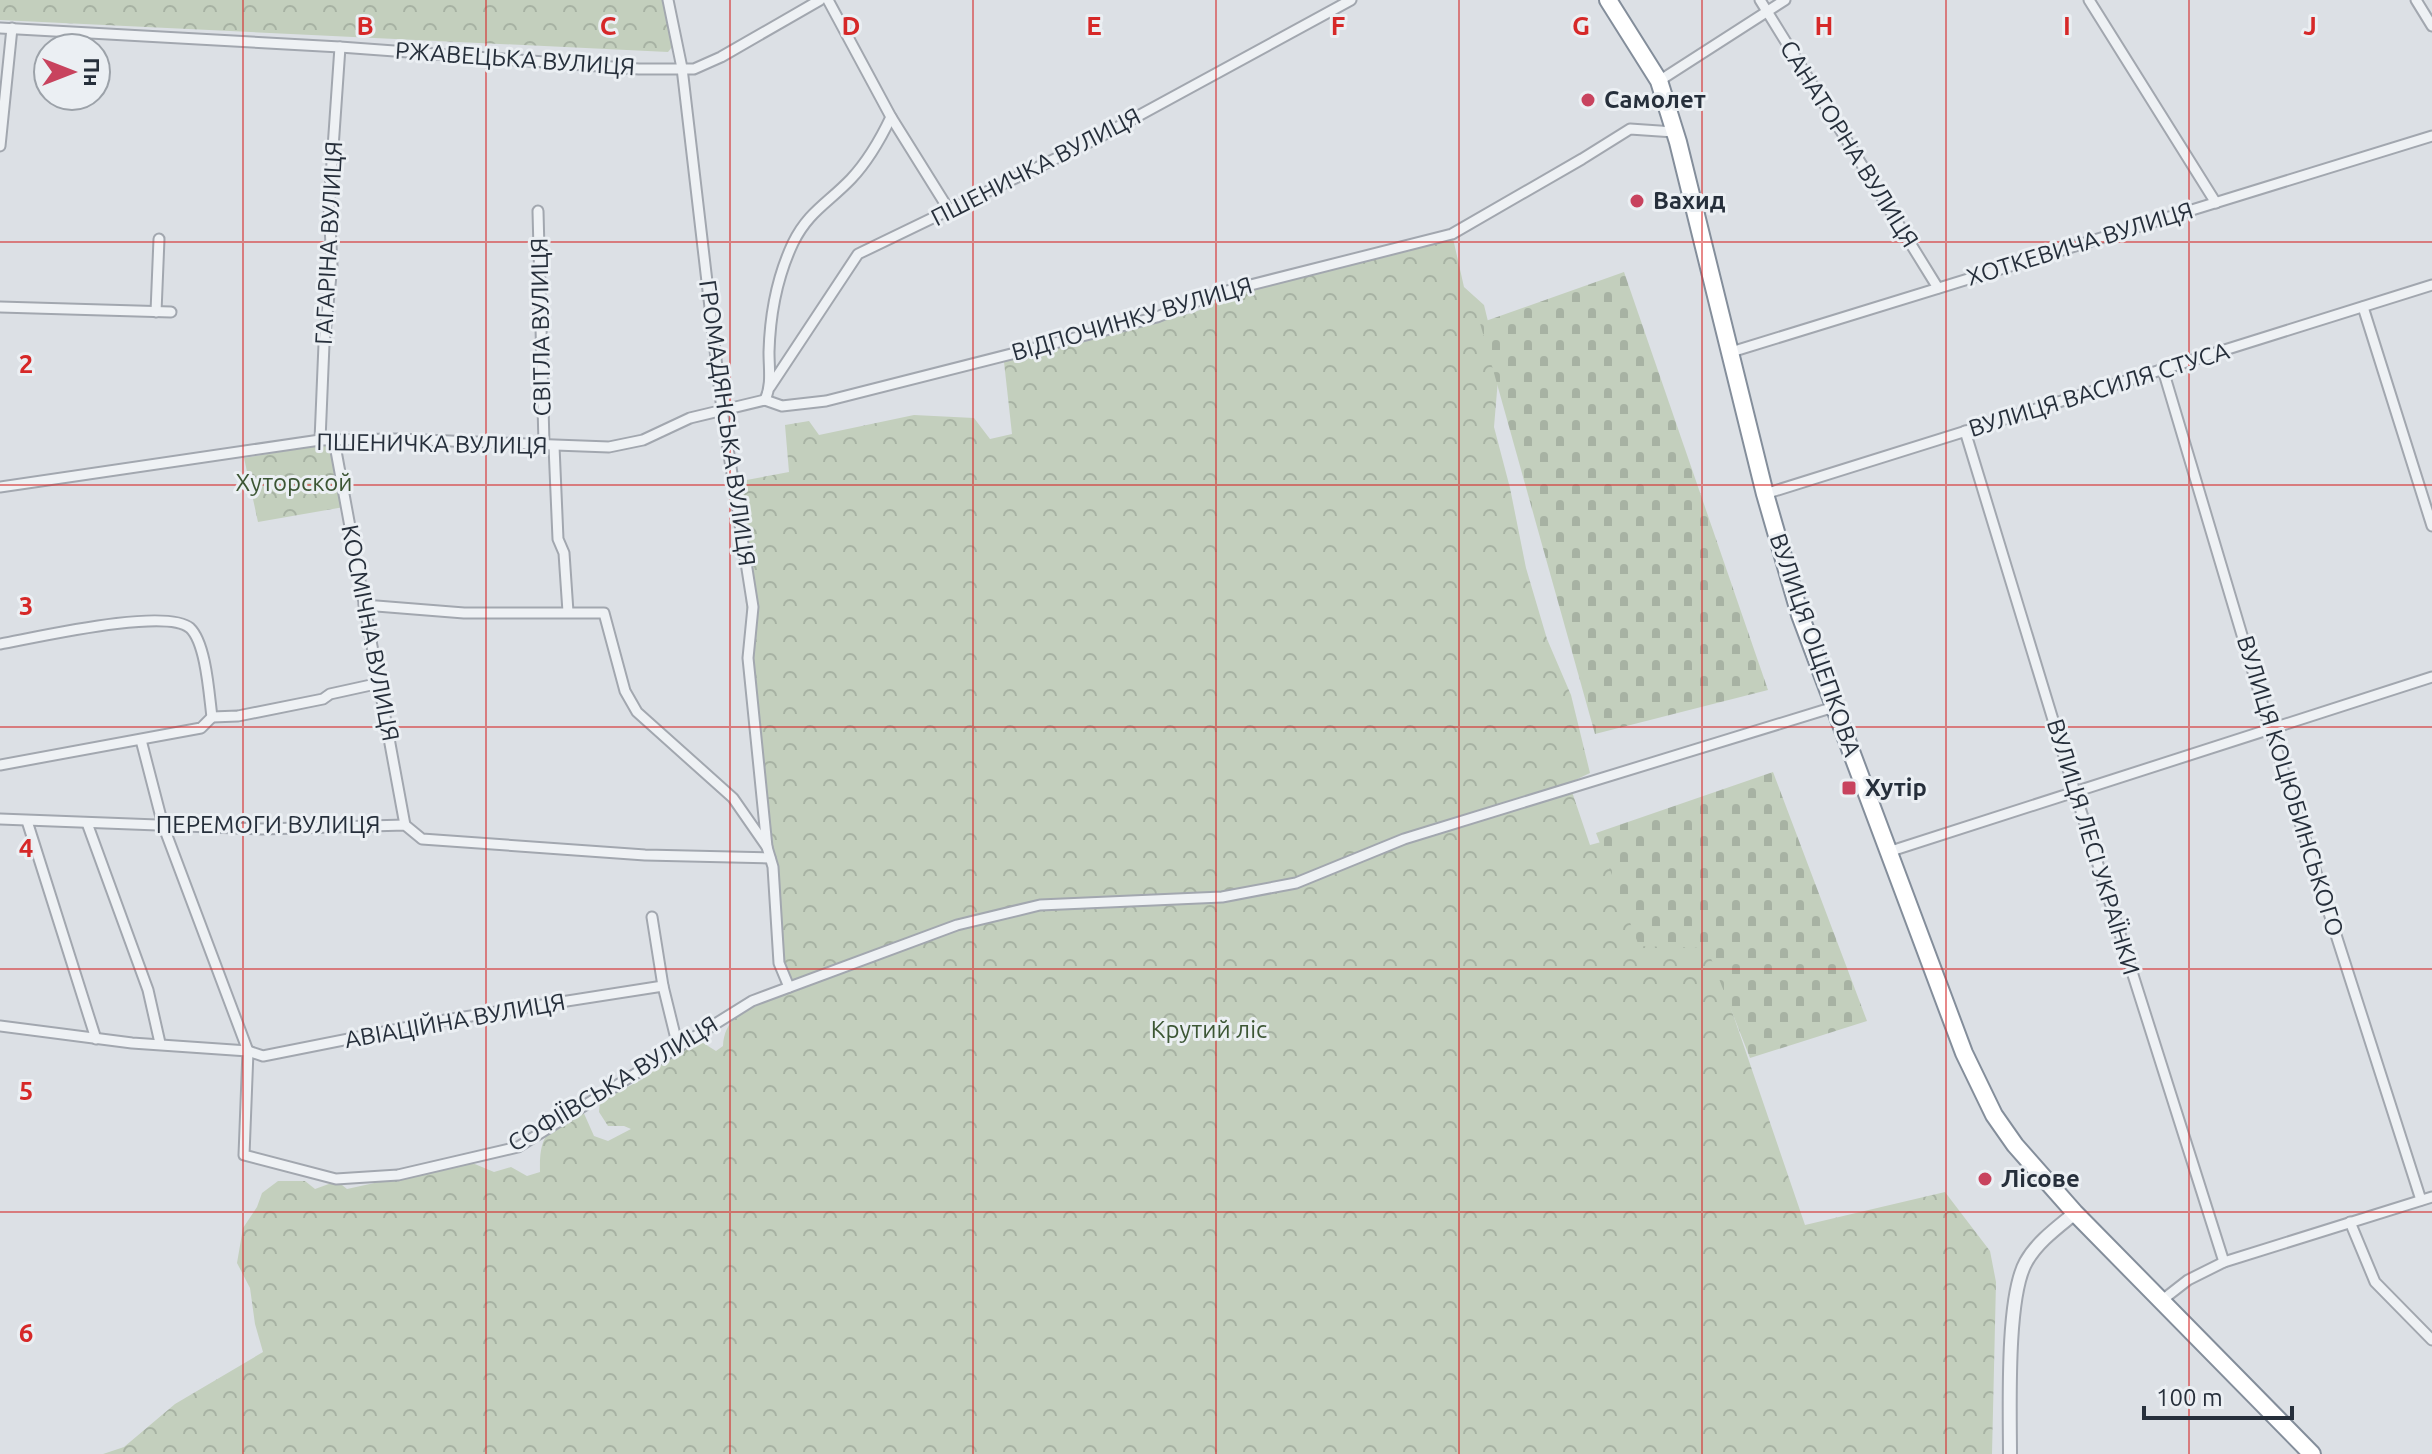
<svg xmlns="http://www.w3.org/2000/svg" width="2432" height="1454" font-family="Ubuntu,sans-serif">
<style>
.forest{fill:url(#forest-crowns)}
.cemetery{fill:url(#cemetery-stones)}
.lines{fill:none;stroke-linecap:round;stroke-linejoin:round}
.minor-casing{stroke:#a2a7af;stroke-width:13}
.tertiary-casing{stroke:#a2a7af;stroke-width:16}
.trunk-casing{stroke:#848e9b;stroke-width:20}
.minor{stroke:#eef1f4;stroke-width:9}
.tertiary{stroke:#eef1f4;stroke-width:12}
.trunk{stroke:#fff;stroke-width:16}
.grid{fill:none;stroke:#d62828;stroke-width:2;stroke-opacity:0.55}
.poi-dot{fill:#c8435e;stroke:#ebeff3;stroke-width:3}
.labels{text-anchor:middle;stroke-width:6;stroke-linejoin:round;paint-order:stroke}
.street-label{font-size:24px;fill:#262f3b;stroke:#ebeff3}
.poi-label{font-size:24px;font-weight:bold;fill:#262f3b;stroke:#ebeff3;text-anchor:start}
.park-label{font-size:24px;fill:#3c5634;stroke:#ebeff3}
.grid-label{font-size:26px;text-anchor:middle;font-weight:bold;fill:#d62828;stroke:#ebeff3;stroke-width:6;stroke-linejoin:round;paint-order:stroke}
</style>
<defs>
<pattern id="forest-crowns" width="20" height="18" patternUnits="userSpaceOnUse" patternTransform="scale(2)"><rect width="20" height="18" fill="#c3cfbd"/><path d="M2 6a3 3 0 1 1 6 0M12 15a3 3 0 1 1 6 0" fill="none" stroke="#a7b2a3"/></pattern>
<pattern id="cemetery-stones" width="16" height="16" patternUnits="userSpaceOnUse" patternTransform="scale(2)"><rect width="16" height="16" fill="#c3cfbd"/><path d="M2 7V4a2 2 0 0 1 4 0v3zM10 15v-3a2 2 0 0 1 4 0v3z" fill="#a7b2a3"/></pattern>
</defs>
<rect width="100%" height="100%" fill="#dce0e5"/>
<g class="forest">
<path d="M0,0H671L677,41L668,52L0,20Z"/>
<path d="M1452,234L1464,287L1484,305L1499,367L1494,427L1510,488L1526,568L1547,639L1571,695L1590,773L1569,783L1590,845L1668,824L1805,1225L1945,1192L1990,1251L1996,1282L1992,1454H103L124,1447L175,1404L263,1352L255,1324L250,1288L237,1263L243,1228L257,1207L262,1193L278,1181H305L315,1189L337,1181L347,1189L470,1162L494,1172L511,1167L527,1176L540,1172C539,1130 550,1130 582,1109L594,1136L608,1141L631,1129L624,1126H608L599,1112L600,1101L643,1079V1068L692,1036L716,1051L723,1046C724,1012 760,998 787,989L778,975L775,867L765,836L736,482L789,472L785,425L809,421L819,435L914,415L974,418L990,439L1012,434L1004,362L1079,338L1141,327L1195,312L1256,285L1358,258L1410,251Z"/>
<path d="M332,443L344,507L258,522L244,458Z"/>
</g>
<g class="cemetery">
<path d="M1624,272L1768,690L1595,734L1480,323Z"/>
<path d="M1773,772L1867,1021L1750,1058L1707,948L1639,946L1596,833Z"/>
</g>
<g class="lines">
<g class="minor-casing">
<g id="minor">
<path d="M668,0L682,68L722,410L753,607L748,658L767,847"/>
<path d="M828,0L891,117L949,210"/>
<path d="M1760,0L1938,288"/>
<path d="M2089,0L2216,203"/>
<path d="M2416,0L2432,26"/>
<path d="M0,28L340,47L639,69H694L721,57L820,0"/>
<path d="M1659,81L1785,0"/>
<path d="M0,146L12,28"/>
<path d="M538,211L544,444"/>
<path d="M0,307L171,312"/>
<path d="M2363,307L2432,526"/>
<path d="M156,312L159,239"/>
<path d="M1728,353L2432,136"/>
<path d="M2163,370L2270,729L2421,1200"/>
<path d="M770,387L858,254L1094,140L1351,0"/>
<path d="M765,400L782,406L826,401L1157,317L1215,294L1452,234L1582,159L1630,129L1674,132"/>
<path d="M765,400C772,384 769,370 769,352C770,315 777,277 793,243C808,212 828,203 851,179C867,162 881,138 891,117"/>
<path d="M1965,431L2075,792L2224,1262"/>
<path d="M320,440L324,344L332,265L329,206L340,47"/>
<path d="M334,440L405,825"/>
<path d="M554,446L558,539L564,553L568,612"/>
<path d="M0,487L320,440L397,439L609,447L643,440L690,418L765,400"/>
<path d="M1765,494L2432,285"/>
<path d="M364,605L464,613H604L625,691L637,712L733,798L767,847L773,867L779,963L789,987"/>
<path d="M0,644C34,638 166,607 190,628C206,643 209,694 212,717"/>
<path d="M212,717L238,716L323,699L330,694L380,683"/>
<path d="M141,740L163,825L248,1051L244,1155L336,1179L398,1175L518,1147L752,1001L957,925L1040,905L1222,897L1296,883L1404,839L1834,707"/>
<path d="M0,765L201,728L212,717"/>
<path d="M0,819L262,829L405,825L422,839L645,855L770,858"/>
<path d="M27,821L96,1039"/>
<path d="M87,823L148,990L160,1043"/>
<path d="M1888,852L2432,677"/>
<path d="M652,917L663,986L678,1047"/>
<path d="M0,1026L132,1043L248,1051L263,1056L439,1021L663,986"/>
<path d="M2350,1222L2375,1282L2432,1340"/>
<path d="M2161,1301L2188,1280L2224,1262L2432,1197"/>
</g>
</g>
<g class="tertiary-casing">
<path id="tertiary" d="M2010,1454C2010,1410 2006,1297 2026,1262C2037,1242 2058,1227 2075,1213"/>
</g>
<g class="trunk-casing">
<path id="trunk" d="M1608,0L1659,81L1678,142L1765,494L1800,615L1964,1053L1994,1115L2015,1145L2075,1213L2312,1454"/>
</g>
<use href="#minor" class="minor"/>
<use href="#tertiary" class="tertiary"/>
<use href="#trunk" class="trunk"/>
</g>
<path class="grid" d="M243,0V1454M486,0V1454M730,0V1454M973,0V1454M1216,0V1454M1459,0V1454M1702,0V1454M1946,0V1454M2189,0V1454M0,242H2432M0,485H2432M0,727H2432M0,969H2432M0,1212H2432"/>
<g class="poi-dot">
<circle cx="1588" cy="100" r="8"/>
<circle cx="1637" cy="201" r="8"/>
<rect x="1841" y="780" width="16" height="16" rx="4"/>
<circle cx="1985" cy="1179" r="8"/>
</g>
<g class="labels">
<g class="street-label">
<text transform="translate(515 59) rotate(4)" y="8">РЖАВЕЦЬКА ВУЛИЦЯ</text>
<text transform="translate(1849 144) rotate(58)" y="8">САНАТОРНА ВУЛИЦЯ</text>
<text transform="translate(1036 167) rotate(-27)" y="8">ПШЕНИЧКА ВУЛИЦЯ</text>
<text transform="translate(329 243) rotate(-87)" y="8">ГАГАРІНА ВУЛИЦЯ</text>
<text transform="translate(2080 244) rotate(-17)" y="8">ХОТКЕВИЧА ВУЛИЦЯ</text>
<text transform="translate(1132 319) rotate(-16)" y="8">ВІДПОЧИНКУ ВУЛИЦЯ</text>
<text transform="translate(541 327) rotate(-91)" y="8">СВІТЛА ВУЛИЦЯ</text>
<text transform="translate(2099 390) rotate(-17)" y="8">ВУЛИЦЯ ВАСИЛЯ СТУСА</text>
<text transform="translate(727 423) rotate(82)" y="8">ГРОМАДЯНСЬКА ВУЛИЦЯ</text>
<text transform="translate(432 444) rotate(1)" y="8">ПШЕНИЧКА ВУЛИЦЯ</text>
<text transform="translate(370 633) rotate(79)" y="8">КОСМІЧНА ВУЛИЦЯ</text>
<text transform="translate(1815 645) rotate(71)" y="8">ВУЛИЦЯ ОЩЕПКОВА</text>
<text transform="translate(2290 786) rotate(73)" y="8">ВУЛИЦЯ КОЦЮБИНСЬКОГО</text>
<text x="268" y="833">ПЕРЕМОГИ ВУЛИЦЯ</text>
<text transform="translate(2093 847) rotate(73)" y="8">ВУЛИЦЯ ЛЕСІ УКРАЇНКИ</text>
<text transform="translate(455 1021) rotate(-10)" y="8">АВІАЦІЙНА ВУЛИЦЯ</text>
<text transform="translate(613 1084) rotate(-31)" y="8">СОФІЇВСЬКА ВУЛИЦЯ</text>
</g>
<g class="poi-label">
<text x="1604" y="108">Самолет</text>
<text x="1653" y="209">Вахид</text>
<text x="1865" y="796">Хутір</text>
<text x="2001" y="1187">Лісове</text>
</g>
<g class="park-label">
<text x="294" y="491">Хуторской</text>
<text x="1209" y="1038">Крутий ліс</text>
</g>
</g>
<g class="grid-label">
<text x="365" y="35">B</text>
<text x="608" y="35">C</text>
<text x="851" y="35">D</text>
<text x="1094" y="35">E</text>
<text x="1338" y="35">F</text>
<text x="1581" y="35">G</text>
<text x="1824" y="35">H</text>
<text x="2067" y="35">I</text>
<text x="2310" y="35">J</text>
<text x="26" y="373">2</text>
<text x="26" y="615">3</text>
<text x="26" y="857">4</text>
<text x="26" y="1100">5</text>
<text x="26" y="1342">6</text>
</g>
<g transform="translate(72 72) rotate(90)"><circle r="38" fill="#ebeff3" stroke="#9ca2a9" stroke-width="2"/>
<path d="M0-6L14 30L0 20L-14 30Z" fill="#c8435e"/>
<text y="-12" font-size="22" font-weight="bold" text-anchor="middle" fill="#262f3b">Пн</text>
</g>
<path d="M2144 1406v12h148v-12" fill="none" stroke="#262f3b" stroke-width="4"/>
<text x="2156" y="1406" font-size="24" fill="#262f3b" stroke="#ebeff3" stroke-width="6" paint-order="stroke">100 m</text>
</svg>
